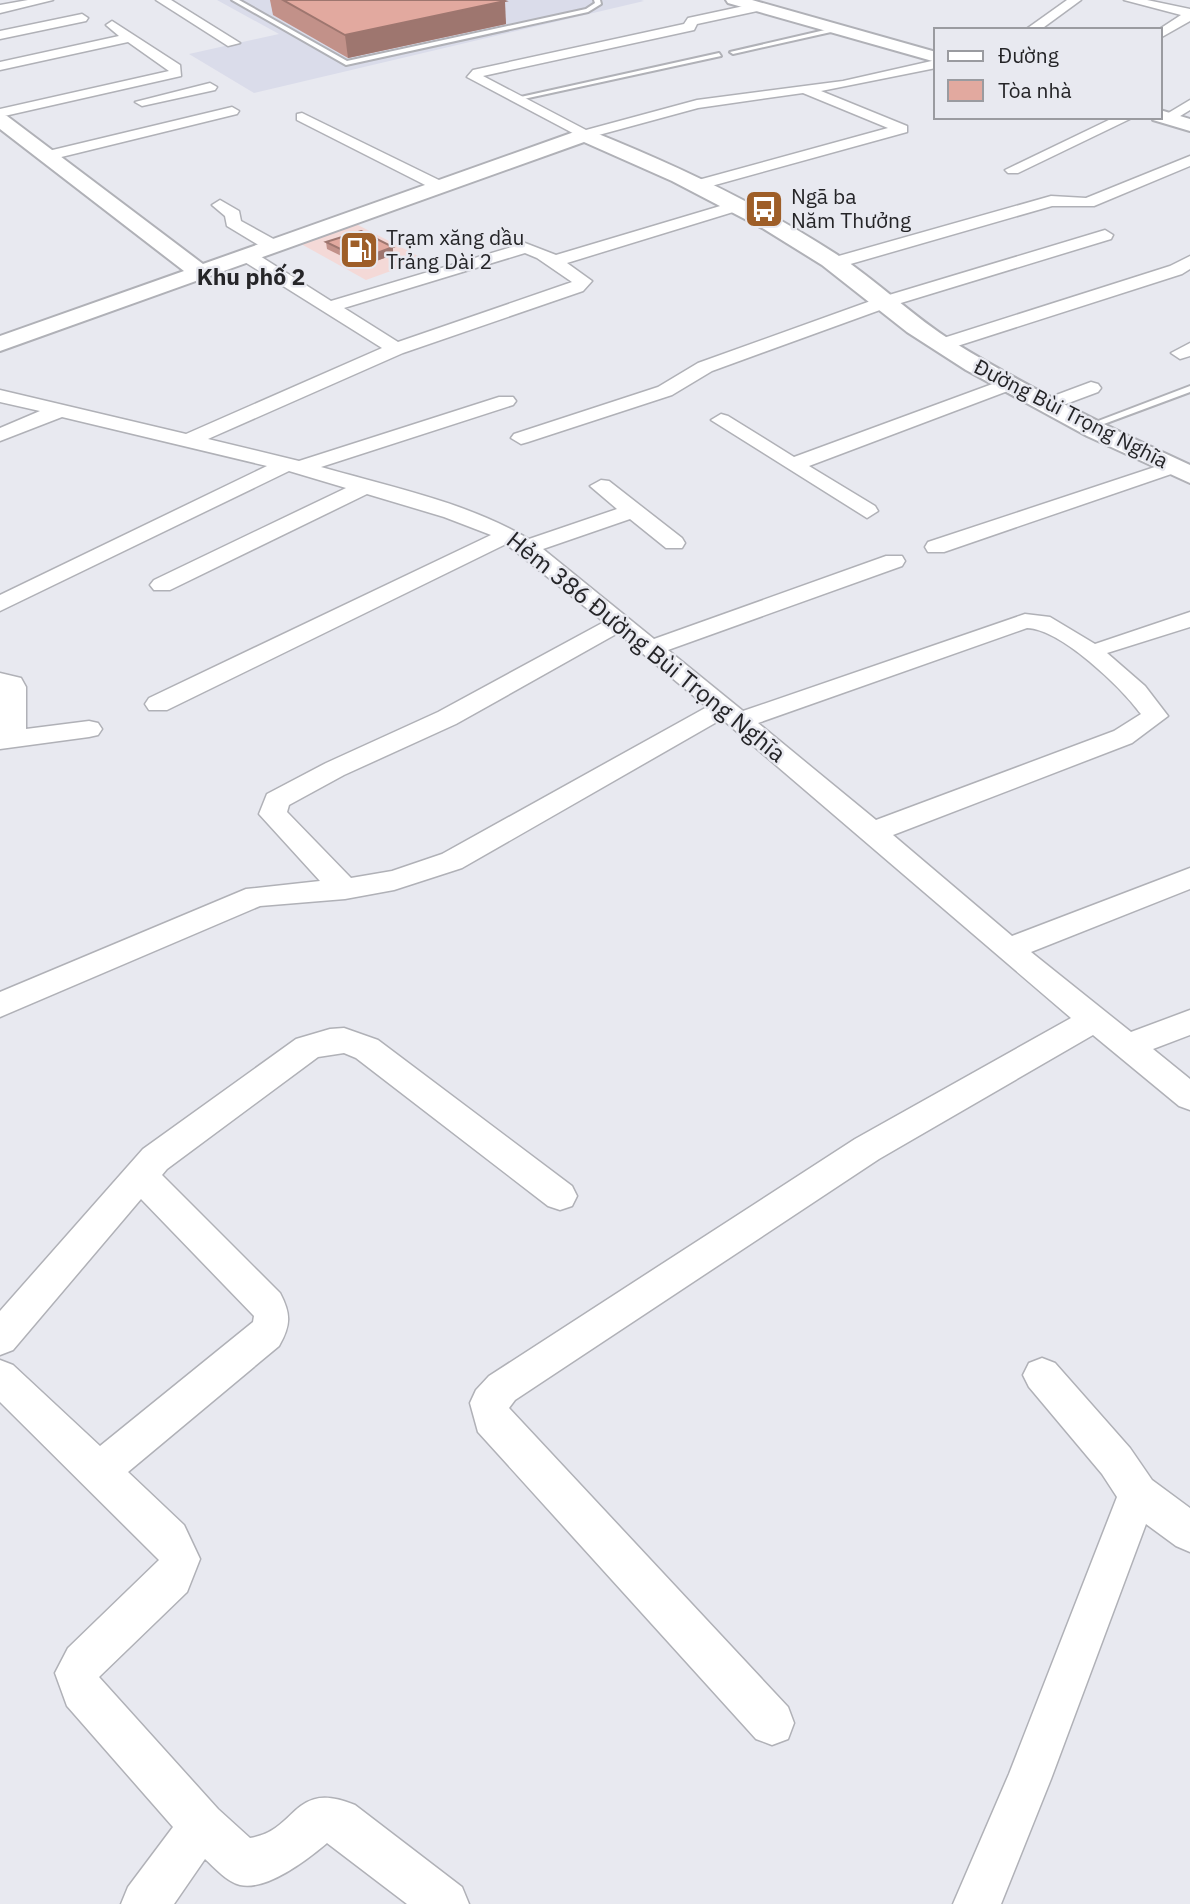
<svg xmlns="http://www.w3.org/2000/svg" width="1190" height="1904" font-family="'IBM Plex Sans',sans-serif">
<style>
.commercial{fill:#f4d9d7}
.built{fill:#dadcea}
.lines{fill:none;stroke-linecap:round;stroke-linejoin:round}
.lane-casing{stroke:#b0b1b7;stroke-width:4}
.street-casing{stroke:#b0b1b7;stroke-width:3}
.secondary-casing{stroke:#b0b1b7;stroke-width:4}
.lane{fill:#fff;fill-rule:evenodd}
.street{fill:#fff;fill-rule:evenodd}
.secondary{fill:#fff;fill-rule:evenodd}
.wall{fill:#c29189}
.shaded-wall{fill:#9e766f}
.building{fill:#e2a99f;stroke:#9e766f;stroke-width:2}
.labels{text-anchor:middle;stroke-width:5;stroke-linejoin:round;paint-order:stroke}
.far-poi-label{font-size:21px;fill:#252528;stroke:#e8e9f0;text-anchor:start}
.far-street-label{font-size:21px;fill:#252528;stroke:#e8e9f0}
.far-quarter-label{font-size:23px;font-weight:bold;fill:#252528;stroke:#e8e9f0}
.street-label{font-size:24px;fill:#252528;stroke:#e8e9f0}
</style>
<rect width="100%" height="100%" fill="#e8e9f0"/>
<path class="commercial" d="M352,222L424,259L366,280L294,240Z"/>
<path class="built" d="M217,0H641L644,1L254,93L189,54L279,34Z"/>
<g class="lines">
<g class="lane-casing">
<g id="lane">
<path d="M232,0H239L347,61L586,9L595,3L594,0H600L601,4L588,12L346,65Z"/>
<path d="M838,27L840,30L733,54L730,52Z"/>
<path d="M719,53L721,56L519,100L516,98Z"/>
<path d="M1190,386V392L1093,428L1085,426Z"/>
</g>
</g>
<g class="street-casing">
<g id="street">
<path d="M28,0H53L0,13V5Z"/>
<path d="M156,0H171L240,43L228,46Z"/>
<path d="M1067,0H1081L1040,30H1025Z"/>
<path d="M1124,0H1147L1190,9V21L1160,38L1158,30L1181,15Z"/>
<path d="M758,3L764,7L762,10L697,24L694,30L483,76L586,130L697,100L843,81L936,60V68L821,91L907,126V132L697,190L691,188V182L888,128L803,93L698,108L584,139L467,77L473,70L684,24L688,18Z"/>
<path d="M82,14L88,18L86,21L0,39V31Z"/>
<path d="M112,21L180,65L181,76L0,117V109L169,71L128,42L0,70V62L119,36L106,25Z"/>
<path d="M210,83L217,87L215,90L142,106L135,102Z"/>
<path d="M1190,100V110L1172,121H1162L1160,118Z"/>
<path d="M232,107L239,111L237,114L45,161L37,156L40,153Z"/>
<path d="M302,113L445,183L447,186L439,191L433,189L297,120V114Z"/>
<path d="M1115,117H1134L1018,173H1008L1005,170Z"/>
<path d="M1190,156V166L1094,206H1052L840,267H828L825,263L828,259L1051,196L1086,198Z"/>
<path d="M220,200L239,211L241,221L279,242L281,246L279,250H267L227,226L225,216L212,205Z"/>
<path d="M737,201L743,203V209L567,263L592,281L583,291L403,353L208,439L299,461L499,397H513L516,401L513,405L321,467C391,487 466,502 529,539L617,509L590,486L601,480L609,481L682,538L685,543L682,548H666L630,519L543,549L654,639L886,556H902L905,561L902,566L668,650L743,711L1025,614L1050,617L1095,644L1190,612V627L1107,653L1145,686L1168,716L1132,743L893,835L1012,936L1190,868V889L1031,952L1131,1032L1190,1010V1035L1153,1049L1190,1079V1110L1179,1106L1093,1035L879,1159L515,1400L509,1408L788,1707L794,1723L788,1739L772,1745L756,1739L478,1432L470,1403L476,1390L489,1376L855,1139L1071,1018L722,719L462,868L394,890L345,899L260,906L0,1017V992L246,889L320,881L259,814L267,794L326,763L438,712L604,622L506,544L167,710H149L145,704L149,698L491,535L444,517L367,494L170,590H154L150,585L154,580L346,488L289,471L0,611V595L267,466L62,417L0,441V428L40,411L0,402V390L186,434L382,348L240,259L238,255L240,251H252L331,301L525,243L556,255ZM525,253L537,258L572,282L398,342L344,308ZM1027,628C1061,629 1121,687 1141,714L1114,731L876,820L758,723ZM618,633L707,707L442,854L392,871L351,878L287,812L289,805L344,775L456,724Z"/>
<path d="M1105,230L1113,235L1111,239L891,306L712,371L672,395L528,442L521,444L511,438L514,434L658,387L698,363L879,298Z"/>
<path d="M1190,256V269L1182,274L948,349L941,351L932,345L934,341L1170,266Z"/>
<path d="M1190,343V356L1180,359L1171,353Z"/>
<path d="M1006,379L1016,385L1013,389L809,466L875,506L878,511L867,518L711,420L721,414L728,416L794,457Z"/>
<path d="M1091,382L1098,384L1101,388L1098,392L1047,411L1037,405L1040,401Z"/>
<path d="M1173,461L1183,467L1180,471L944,552H928L925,547L928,542Z"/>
<path d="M0,673L21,678L26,687V729L89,721L98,723L102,729L98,735L89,737L0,749Z"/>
<path d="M344,1028L378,1040L572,1186L577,1196L572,1206L560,1210L548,1206L356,1058L344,1053L318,1057L167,1169L162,1175L280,1293C291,1314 291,1325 279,1346L128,1472L184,1525L200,1559L187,1592L99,1677L218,1809L250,1838C298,1831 292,1779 355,1805L462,1887L469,1904H407L327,1843C308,1859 267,1891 240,1885C226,1881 216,1869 205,1859L174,1904H121L128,1887L173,1827L67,1706L55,1673L68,1648L159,1560L0,1402V1360L13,1365L100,1446L253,1322L254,1316L141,1199L13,1350L0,1355V1311L143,1149L296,1039L330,1029Z"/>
<path d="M1042,1358L1055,1363L1130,1448L1152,1480L1190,1508V1552L1176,1546L1146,1524L1051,1779L1001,1904H953L1009,1774L1117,1497L1102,1474L1029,1387L1023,1375L1029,1363Z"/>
</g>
</g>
<g class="secondary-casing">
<g id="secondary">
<path d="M726,0H752L936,52V62L728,3Z"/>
<path d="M1160,110L1190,119V131L1153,120L1152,117H1160Z"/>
<path d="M0,114L7,116L203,264L577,131H591C676,165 759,204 836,254C878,281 913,317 955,343C1030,389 1110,428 1190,465V483L1087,436L966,370L907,332L822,265L764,229L672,181L584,142L0,351V336L184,271L0,129Z"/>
</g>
</g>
<use href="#lane" class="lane"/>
<use href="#street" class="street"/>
<use href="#secondary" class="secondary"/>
</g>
<g class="wall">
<path d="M270,0H502L506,24L348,58L273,15Z"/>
<path d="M326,242L393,247V255L362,266L327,249Z"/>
</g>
<g class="shaded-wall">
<path d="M505,1L506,24L348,58L345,35Z"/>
<path d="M393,247V255L362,266L361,259Z"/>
</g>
<g class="building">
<path d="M283,0H502L505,1L345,35Z"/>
<path d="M361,231L393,247L361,259L326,242Z"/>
</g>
<defs>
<g id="bus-square" transform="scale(2.0125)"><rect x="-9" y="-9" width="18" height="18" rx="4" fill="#9e5e28" stroke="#e8e9f0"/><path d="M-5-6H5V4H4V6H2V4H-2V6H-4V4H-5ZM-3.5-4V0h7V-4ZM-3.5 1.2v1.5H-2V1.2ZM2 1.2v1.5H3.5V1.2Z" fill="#fff"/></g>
<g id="fuel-square" transform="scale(2.0125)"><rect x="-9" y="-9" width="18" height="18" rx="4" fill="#9e5e28" stroke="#e8e9f0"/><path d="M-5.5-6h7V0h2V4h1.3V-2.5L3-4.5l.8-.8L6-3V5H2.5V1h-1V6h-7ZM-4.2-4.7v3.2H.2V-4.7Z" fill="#fff"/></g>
</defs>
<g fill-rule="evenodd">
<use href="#bus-square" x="764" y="209"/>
<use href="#fuel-square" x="359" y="250"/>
</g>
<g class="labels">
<g class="far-poi-label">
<text x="791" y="204">Ngã ba<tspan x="791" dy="24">Năm Thưởng</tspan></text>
<text x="386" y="245">Trạm xăng dầu<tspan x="386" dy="24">Trảng Dài 2</tspan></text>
</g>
<g class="far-street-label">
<text transform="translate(1071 414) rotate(27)" y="7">Đường Bùi Trọng Nghĩa</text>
</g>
<g class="far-quarter-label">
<text x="251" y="285">Khu phố 2</text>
</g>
<g class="street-label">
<text transform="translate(646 647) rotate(39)" y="8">Hẻm 386 Đường Bùi Trọng Nghĩa</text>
</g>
</g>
<rect x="934" y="28" width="228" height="91" fill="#e8e9f0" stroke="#9a9ba0" stroke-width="2"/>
<rect x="948" y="51" width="35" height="10" fill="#ffffff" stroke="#9a9ba0" stroke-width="2"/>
<text x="998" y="63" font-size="21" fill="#252528">Đường</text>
<rect x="948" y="80" width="35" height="21" fill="#e2a99f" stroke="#9a9ba0" stroke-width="2"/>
<text x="998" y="98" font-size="21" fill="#252528">Tòa nhà</text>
</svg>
